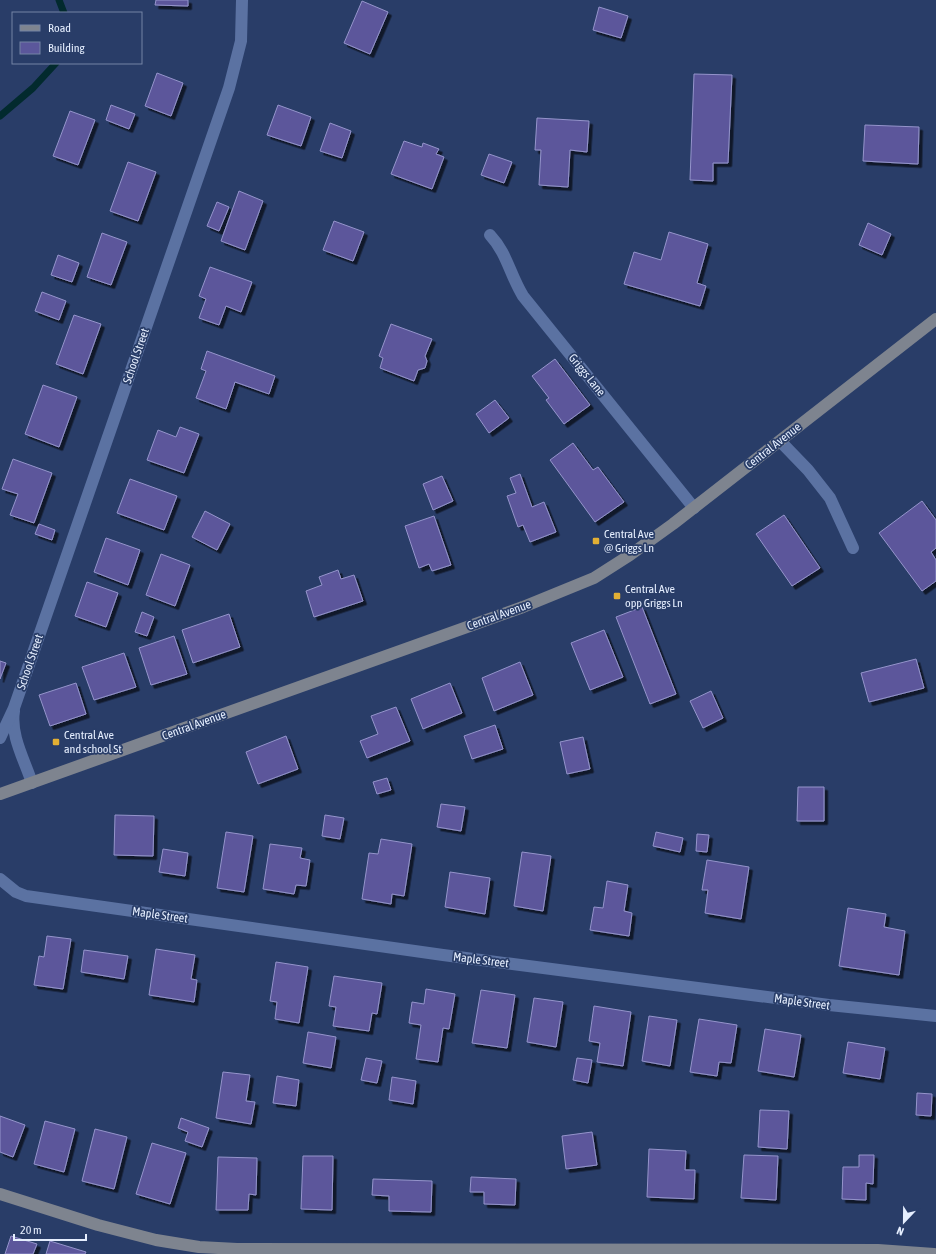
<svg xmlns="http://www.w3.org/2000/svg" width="936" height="1254" font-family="'Asap Condensed',sans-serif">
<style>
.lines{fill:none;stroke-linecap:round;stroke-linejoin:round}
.stream{stroke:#022a2e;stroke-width:7}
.building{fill:#5b579b;stroke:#9594cb;filter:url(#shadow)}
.lane{stroke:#5b72a2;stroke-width:12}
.street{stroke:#5b72a2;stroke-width:12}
.secondary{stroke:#7e848f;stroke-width:12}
.poi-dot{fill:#e2af34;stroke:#293d68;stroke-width:1.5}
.labels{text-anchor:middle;stroke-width:3.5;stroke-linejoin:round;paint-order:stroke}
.street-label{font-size:12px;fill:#e5eefe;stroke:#293d68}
.poi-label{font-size:12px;fill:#e5eefe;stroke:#293d68;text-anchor:start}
</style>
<defs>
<filter id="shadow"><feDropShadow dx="3.5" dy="3.5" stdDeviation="0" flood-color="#0009"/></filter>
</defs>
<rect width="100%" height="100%" fill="#293d68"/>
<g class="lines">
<g class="stream">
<path d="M59,0L64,13"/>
<path d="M0,116L33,88L56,63"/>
</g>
</g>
<g class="building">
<path d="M156,0H188V6L155,5Z"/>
<path d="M362,1L388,12L370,54L344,43Z"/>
<path d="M599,7L628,16L621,38L593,30Z"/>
<path d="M157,73L183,83L171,116L145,106Z"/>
<path d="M694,74L732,75L728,163H713V181L690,180Z"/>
<path d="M111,105L135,114L129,129L106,120Z"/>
<path d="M278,105L311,117L301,146L267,135Z"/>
<path d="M70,111L95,120L78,165L53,156Z"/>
<path d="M537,118L589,121L587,152L570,150L568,187L539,185L541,150H535Z"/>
<path d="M330,123L351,131L342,158L320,151Z"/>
<path d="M865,125L919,127L918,164L863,161Z"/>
<path d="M404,141L422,147L423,143L439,149L436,154L444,157L432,189L391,174Z"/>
<path d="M489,154L512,162L504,183L481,175Z"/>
<path d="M128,162L156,172L138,221L110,211Z"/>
<path d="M239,191L263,201L245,250L221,241Z"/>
<path d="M217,202L229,207L219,231L207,226Z"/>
<path d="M334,221L364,232L353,261L323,250Z"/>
<path d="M868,223L891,234L882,255L859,245Z"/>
<path d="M669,232L708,244L697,283L706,286L700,306L624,284L634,252L661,260Z"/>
<path d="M102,233L127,242L111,285L87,277Z"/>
<path d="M58,255L79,263L72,282L51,275Z"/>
<path d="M210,267L252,282L241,312L226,306L219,325L199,318L206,299L199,296Z"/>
<path d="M42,292L66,301L59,320L35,311Z"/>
<path d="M74,315L101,324L83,374L56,364Z"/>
<path d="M391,324L432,339L425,356L427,361L425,368L418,370L414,381L380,368L383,358L379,356Z"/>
<path d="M207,351L275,376L269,394L235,382L226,409L196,398L206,371L201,369Z"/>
<path d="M555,359L590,405L564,424L546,400L549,398L532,376Z"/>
<path d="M43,385L77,397L59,447L25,434Z"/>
<path d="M495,400L509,418L489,433L476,414Z"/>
<path d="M180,427L199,434L184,473L147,460L158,430L176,437Z"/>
<path d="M573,443L593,470L598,467L624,502L595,522L550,460Z"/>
<path d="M13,459L52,473L34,523L10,515L18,494L2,489Z"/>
<path d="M520,474L532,507L544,502L556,532L530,542L523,525L518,527L507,496L516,493L510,478Z"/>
<path d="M442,476L453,501L433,510L423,484Z"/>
<path d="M130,479L177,496L164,530L117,513Z"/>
<path d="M922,501L936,520V548L931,552L936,560V581L922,591L879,533Z"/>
<path d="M205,511L230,524L217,550L192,537Z"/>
<path d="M784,515L820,568L792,586L756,534Z"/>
<path d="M434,516L451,565L432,571L429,564L419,568L405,526Z"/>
<path d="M39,524L55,530L52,540L35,534Z"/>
<path d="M106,538L140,550L128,585L94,572Z"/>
<path d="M161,554L190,565L175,606L146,595Z"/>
<path d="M338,570L341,579L354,575L363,601L314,617L306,591L322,585L319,577Z"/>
<path d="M87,582L118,593L106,627L75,616Z"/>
<path d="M642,607L676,694L650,704L616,617Z"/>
<path d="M142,612L154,617L147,636L135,632Z"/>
<path d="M229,614L240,647L193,663L182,630Z"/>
<path d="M604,630L623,677L590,690L571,643Z"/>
<path d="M174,636L187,674L151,685L139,648Z"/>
<path d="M124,653L136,687L94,700L82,667Z"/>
<path d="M916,659L924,688L869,702L861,673Z"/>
<path d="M0,661L6,663L0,679Z"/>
<path d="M520,662L533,695L494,711L482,678Z"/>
<path d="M76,683L86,714L50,726L39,695Z"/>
<path d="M450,683L462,713L423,729L411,699Z"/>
<path d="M711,691L723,718L703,728L690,701Z"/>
<path d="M396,707L410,741L367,758L360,741L378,734L371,716Z"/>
<path d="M495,725L503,749L472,759L464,736Z"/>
<path d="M286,736L298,769L258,784L246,752Z"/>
<path d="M583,737L590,769L567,774L560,742Z"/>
<path d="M387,778L391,790L377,794L373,782Z"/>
<path d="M798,787H824V821H797Z"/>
<path d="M441,804L465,807L461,831L437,827Z"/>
<path d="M115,815L154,816L153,856L114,855Z"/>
<path d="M325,815L344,818L340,839L322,836Z"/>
<path d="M226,832L253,836L244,892L217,888Z"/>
<path d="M656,832L683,838L680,852L653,846Z"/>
<path d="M697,834L709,835L707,852L696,851Z"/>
<path d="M381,839L412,844L404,896L392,894L391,904L362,899L369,853L378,854Z"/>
<path d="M270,844L302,848L300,858L310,860L306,886L296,885L294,894L263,889Z"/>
<path d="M163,849L188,853L185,876L159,872Z"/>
<path d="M522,852L551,856L543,911L514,906Z"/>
<path d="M707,860L749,867L741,919L705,913L708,890H702Z"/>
<path d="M450,872L490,878L485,914L445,907Z"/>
<path d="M607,881L628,885L624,911L632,913L629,936L590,930L594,907L603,908Z"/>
<path d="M848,908L886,914L884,927L905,931L899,975L839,966Z"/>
<path d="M47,936L71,939L63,989L34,985L39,956L44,957Z"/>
<path d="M156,949L195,955L191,979L197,980L194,1002L149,995Z"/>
<path d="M84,950L128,956L124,979L81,972Z"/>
<path d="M276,962L308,967L299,1023L275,1019L277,1002L270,1001Z"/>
<path d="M334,976L382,983L377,1014L372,1013L369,1031L333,1026L336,1007L329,1006Z"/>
<path d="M426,989L455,994L449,1029L443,1028L438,1062L416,1059L421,1025L409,1023L412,1002L424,1004Z"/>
<path d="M481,990L515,995L507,1048L472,1043Z"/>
<path d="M534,998L563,1002L556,1047L527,1042Z"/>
<path d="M594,1006L631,1012L623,1066L597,1062L600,1043L589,1041Z"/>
<path d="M649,1016L677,1020L670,1066L642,1061Z"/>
<path d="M699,1019L737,1025L731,1063L719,1062L717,1076L690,1072Z"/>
<path d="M765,1029L801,1035L794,1077L758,1071Z"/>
<path d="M308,1032L336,1037L331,1068L303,1063Z"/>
<path d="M848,1042L885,1048L880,1079L843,1073Z"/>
<path d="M366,1058L382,1061L377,1083L361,1080Z"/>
<path d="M577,1058L592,1060L588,1083L573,1080Z"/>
<path d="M223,1072L250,1075L246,1101L255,1102L251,1124L216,1118Z"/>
<path d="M277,1076L299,1080L296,1106L273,1103Z"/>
<path d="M392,1077L416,1081L413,1104L389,1100Z"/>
<path d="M917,1093L932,1094L931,1116L916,1115Z"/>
<path d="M760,1110L789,1111L787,1149L758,1147Z"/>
<path d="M0,1116L25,1125L13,1157L0,1152Z"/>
<path d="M181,1118L209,1128L202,1147L185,1141L188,1132L178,1128Z"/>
<path d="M45,1121L75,1129L64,1172L34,1164Z"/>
<path d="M95,1129L127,1137L114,1189L82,1181Z"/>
<path d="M592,1132L597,1165L566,1169L562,1136Z"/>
<path d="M152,1143L186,1153L170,1204L136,1194Z"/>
<path d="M649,1149L686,1151L685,1170H695L694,1199L647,1197Z"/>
<path d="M744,1155L778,1156L776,1200L741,1198Z"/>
<path d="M859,1155H874L873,1184L866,1183V1200L842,1199L843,1167H859Z"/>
<path d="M303,1156H333L332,1210L301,1209Z"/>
<path d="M218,1157L257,1158L256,1195L249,1194L248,1210H216Z"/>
<path d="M471,1177L516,1179L515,1205L484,1204V1192H470Z"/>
<path d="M373,1179L432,1181L431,1212L389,1211V1196L372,1195Z"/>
<path d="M11,1236L37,1244L33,1254H5Z"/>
<path d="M50,1241L86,1252L85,1254H46Z"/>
</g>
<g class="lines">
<path class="lane" d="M780,441L808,470L830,498L853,548"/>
<g class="street">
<path d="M490,235C507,253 510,275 523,296L694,508"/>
<path d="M14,711C10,735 25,761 32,783"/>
<path d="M0,738L14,708L229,88L241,41L242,0"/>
<path d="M0,879L16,892L26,896L443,955L829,1005L936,1016"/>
</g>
<g class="secondary">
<path d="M0,794L523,607L594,578L630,555L673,524L936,319"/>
<path d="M0,1194L98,1225L156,1240L199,1247L237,1249L878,1250L934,1254"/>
</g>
</g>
<g class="poi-dot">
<rect x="592" y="537" width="8" height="8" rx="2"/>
<rect x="613" y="592" width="8" height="8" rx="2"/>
<rect x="52" y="738" width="8" height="8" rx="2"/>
</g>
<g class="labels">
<g class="street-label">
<text transform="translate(136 356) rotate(-71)" y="4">School Street</text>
<text transform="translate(587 375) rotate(51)" y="4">Griggs Lane</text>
<text transform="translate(773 446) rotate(-38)" y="4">Central Avenue</text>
<text transform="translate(499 615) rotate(-20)" y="4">Central Avenue</text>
<text transform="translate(30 662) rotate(-71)" y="4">School Street</text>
<text transform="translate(194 725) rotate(-20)" y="4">Central Avenue</text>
<text transform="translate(160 915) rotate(8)" y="4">Maple Street</text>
<text transform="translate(481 960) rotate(7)" y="4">Maple Street</text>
<text transform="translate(802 1002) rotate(8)" y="4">Maple Street</text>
</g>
<g class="poi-label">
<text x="604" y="538">Central Ave<tspan x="604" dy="14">@ Griggs Ln</tspan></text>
<text x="625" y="593">Central Ave<tspan x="625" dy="14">opp Griggs Ln</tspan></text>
<text x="64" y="739">Central Ave<tspan x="64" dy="14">and school St</tspan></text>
</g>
</g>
<rect x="12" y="12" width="130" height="52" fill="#293d68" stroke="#7484a4"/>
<rect x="20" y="25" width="20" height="6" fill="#7e848f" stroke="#7484a4"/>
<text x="48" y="32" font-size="12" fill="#e5eefe">Road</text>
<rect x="20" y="42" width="20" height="12" fill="#5b579b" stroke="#7484a4"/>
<text x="48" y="52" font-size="12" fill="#e5eefe">Building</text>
<g transform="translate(904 1222) rotate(202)" stroke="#293d68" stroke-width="3" paint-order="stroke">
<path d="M0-3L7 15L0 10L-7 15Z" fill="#e5eefe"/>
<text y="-6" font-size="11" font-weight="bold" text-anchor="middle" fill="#e5eefe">N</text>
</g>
<path d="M14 1234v6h72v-6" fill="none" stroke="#e5eefe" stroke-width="2"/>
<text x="20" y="1234" font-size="12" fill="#e5eefe" stroke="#293d68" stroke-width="3" paint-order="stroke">20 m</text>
</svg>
